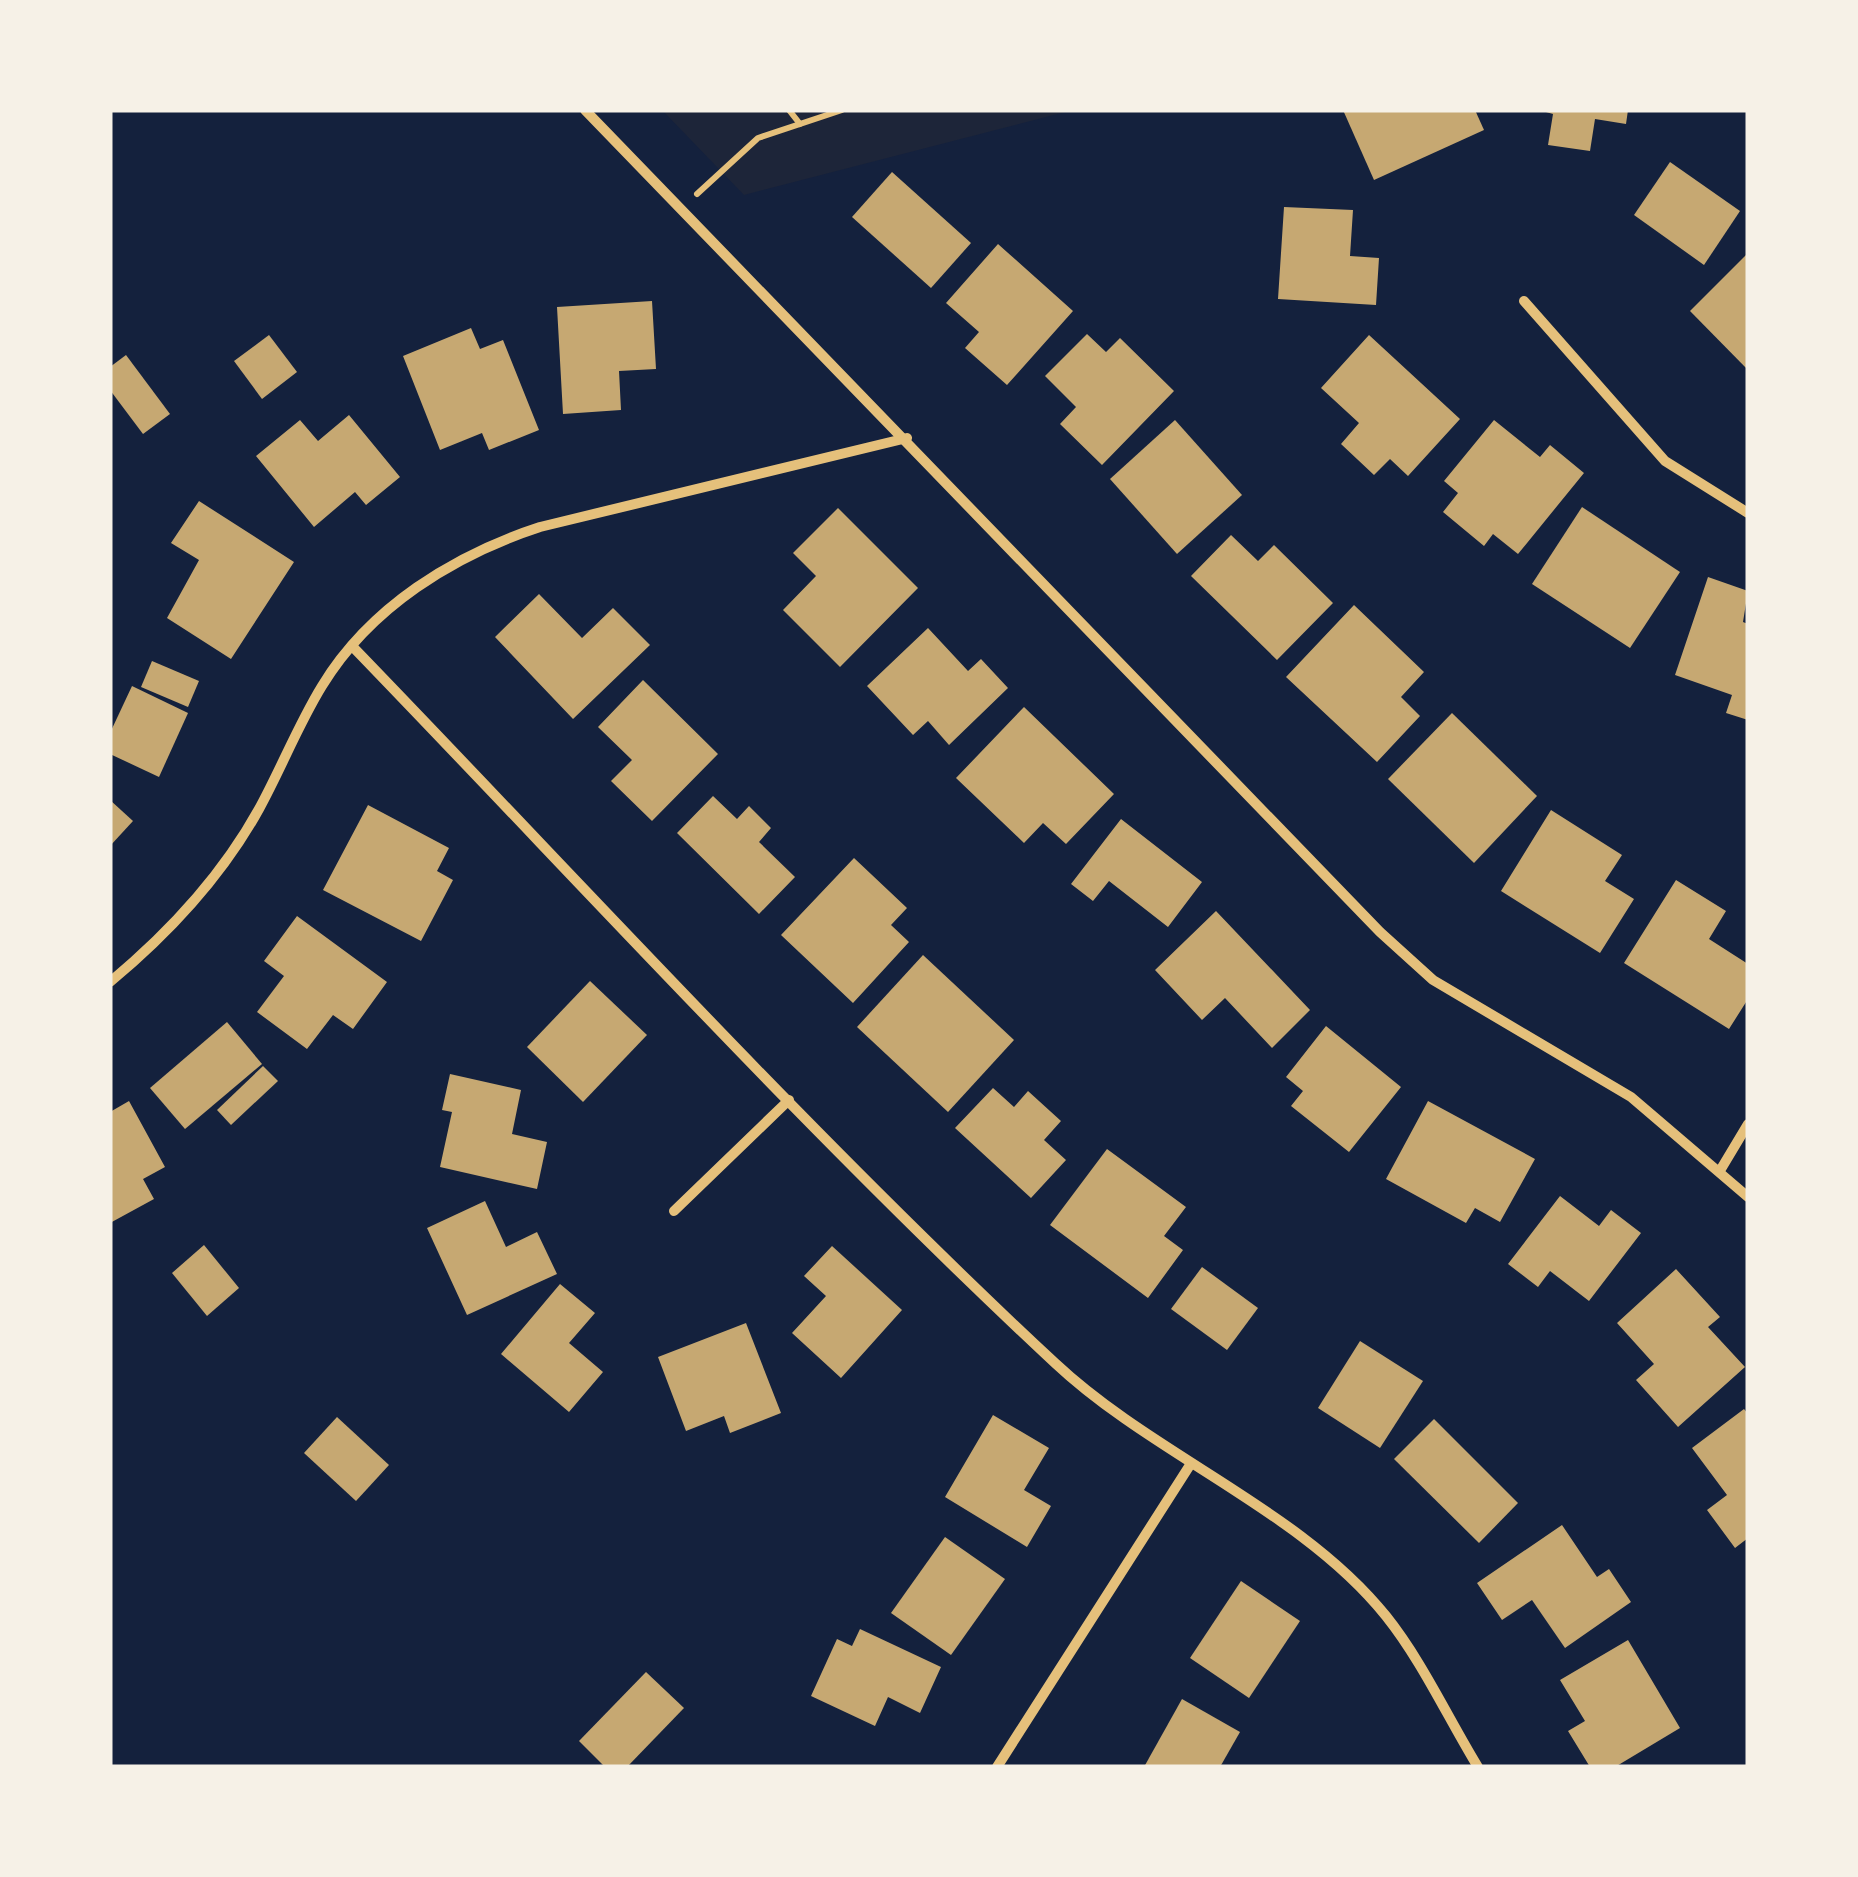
<svg xmlns="http://www.w3.org/2000/svg" width="1858" height="1877" font-family="Bitter,serif">
<style>
.green{fill:#1d2539}
.building{fill:#c6a872}
.lines{fill:none;stroke-linecap:round;stroke-linejoin:round}
.path{stroke:#e5c07b;stroke-width:6}
.minor{stroke:#e5c07b;stroke-width:10}
</style>
<rect width="100%" height="100%" fill="#14213d"/>
<path class="green" d="M662,110H1073L744,195Z"/>
<g class="building">
<path d="M1343,110H1475L1484,130L1374,180Z"/>
<path d="M1539,110H1628L1626,124L1595,119L1590,151L1548,145L1553,114Z"/>
<path d="M1670,162L1740,211L1704,265L1634,215Z"/>
<path d="M892,172L971,243L931,288L852,217Z"/>
<path d="M1284,207L1353,210L1350,256L1379,258L1376,305L1278,299Z"/>
<path d="M998,244L1073,311L1007,385L965,348L979,332L946,303Z"/>
<path d="M1748,253V370L1690,311Z"/>
<path d="M652,301L656,369L619,371L621,410L563,414L557,307Z"/>
<path d="M471,328L480,349L503,340L539,430L489,450L482,433L440,450L403,356Z"/>
<path d="M1087,334L1106,352L1120,338L1174,391L1102,465L1060,424L1076,407L1045,376Z"/>
<path d="M269,335L297,372L262,399L234,361Z"/>
<path d="M1369,335L1460,419L1408,476L1390,459L1374,475L1341,444L1359,423L1321,388Z"/>
<path d="M126,355L170,414L143,434L110,390V367Z"/>
<path d="M349,415L400,477L366,505L355,492L314,527L256,456L300,420L318,441Z"/>
<path d="M1175,420L1242,495L1177,554L1110,479Z"/>
<path d="M1494,420L1540,457L1550,445L1584,473L1518,554L1493,534L1484,546L1443,512L1458,493L1444,481Z"/>
<path d="M199,501L294,562L231,659L167,618L199,560L171,543Z"/>
<path d="M1582,507L1680,572L1630,648L1532,584Z"/>
<path d="M838,508L918,588L840,667L783,610L816,576L793,553Z"/>
<path d="M1231,535L1258,561L1274,545L1333,603L1277,660L1191,576Z"/>
<path d="M1708,577L1748,591L1743,622L1748,624V720L1726,713L1732,695L1675,675Z"/>
<path d="M539,594L582,638L613,608L650,645L573,719L495,637Z"/>
<path d="M1354,605L1424,672L1401,697L1420,716L1377,762L1286,677Z"/>
<path d="M928,628L968,671L981,659L1008,688L949,745L928,721L913,735L867,686Z"/>
<path d="M152,661L199,681L188,707L141,687Z"/>
<path d="M643,680L718,754L652,821L611,781L632,760L598,727Z"/>
<path d="M132,686L188,713L159,777L110,754V733Z"/>
<path d="M1024,707L1114,794L1066,844L1043,823L1024,843L956,778Z"/>
<path d="M1452,713L1537,796L1474,863L1388,779Z"/>
<path d="M713,796L737,819L749,806L771,828L759,842L795,877L759,914L677,833Z"/>
<path d="M110,800L133,821L110,846Z"/>
<path d="M368,805L449,848L437,871L453,880L421,941L323,890Z"/>
<path d="M1551,810L1622,855L1605,881L1634,899L1600,953L1501,891Z"/>
<path d="M1121,819L1202,882L1168,927L1109,881L1093,901L1071,884Z"/>
<path d="M854,858L907,908L891,925L909,942L853,1003L781,935Z"/>
<path d="M1676,880L1726,911L1709,939L1748,964V999L1729,1029L1624,963Z"/>
<path d="M1216,911L1310,1010L1272,1048L1225,998L1202,1020L1155,970Z"/>
<path d="M297,916L387,982L353,1029L333,1015L307,1049L257,1012L284,976L264,961Z"/>
<path d="M923,955L1014,1040L948,1112L857,1027Z"/>
<path d="M590,981L647,1035L583,1102L527,1047Z"/>
<path d="M227,1022L262,1064L185,1129L150,1088Z"/>
<path d="M1326,1026L1401,1087L1349,1152L1291,1106L1303,1091L1286,1077Z"/>
<path d="M263,1066L278,1081L231,1125L217,1110Z"/>
<path d="M450,1074L521,1090L512,1134L547,1142L537,1189L440,1167L452,1112L442,1110Z"/>
<path d="M993,1088L1014,1107L1028,1091L1061,1121L1044,1140L1066,1160L1031,1198L955,1128Z"/>
<path d="M129,1101L165,1167L143,1179L154,1199L110,1223V1112Z"/>
<path d="M1428,1101L1535,1159L1500,1222L1475,1208L1466,1223L1386,1179Z"/>
<path d="M1107,1149L1186,1207L1164,1236L1183,1250L1148,1298L1050,1225Z"/>
<path d="M1560,1196L1599,1226L1611,1210L1641,1233L1589,1301L1550,1271L1538,1287L1508,1264Z"/>
<path d="M485,1201L506,1247L537,1232L557,1274L467,1315L427,1228Z"/>
<path d="M204,1245L239,1288L207,1316L172,1273Z"/>
<path d="M832,1246L902,1310L841,1378L792,1333L826,1296L804,1276Z"/>
<path d="M1202,1267L1258,1308L1227,1350L1171,1309Z"/>
<path d="M1676,1269L1720,1317L1708,1327L1745,1367L1678,1427L1636,1380L1654,1364L1617,1323Z"/>
<path d="M560,1284L595,1313L569,1343L603,1372L569,1412L501,1354Z"/>
<path d="M746,1323L781,1413L730,1433L724,1416L686,1431L658,1357Z"/>
<path d="M1360,1341L1423,1381L1380,1448L1318,1408Z"/>
<path d="M1744,1409L1748,1414V1538L1735,1548L1707,1510L1727,1495L1692,1448Z"/>
<path d="M993,1415L1049,1448L1024,1490L1051,1506L1027,1547L945,1497Z"/>
<path d="M337,1417L389,1465L356,1501L304,1453Z"/>
<path d="M1434,1419L1518,1503L1479,1543L1394,1459Z"/>
<path d="M1562,1525L1597,1577L1609,1569L1631,1602L1565,1648L1532,1600L1502,1620L1477,1583Z"/>
<path d="M945,1537L1005,1579L951,1655L891,1613Z"/>
<path d="M1241,1581L1300,1621L1249,1698L1190,1658Z"/>
<path d="M860,1629L941,1667L920,1713L888,1697L875,1726L811,1696L837,1639L852,1646Z"/>
<path d="M1628,1640L1680,1728L1615,1767H1590L1568,1731L1585,1721L1560,1680Z"/>
<path d="M646,1672L684,1708L627,1767H605L579,1741Z"/>
<path d="M1182,1699L1240,1732L1220,1767H1144Z"/>
</g>
<g class="lines">
<g class="path">
<path d="M789,110L800,124"/>
<path d="M697,194L758,138L842,110"/>
</g>
<g class="minor">
<path d="M585,110L1380,932L1433,980L1631,1097L1748,1197"/>
<path d="M1524,301L1665,461L1748,513"/>
<path d="M352,646C584,886 810,1135 1055,1363C1154,1456 1301,1510 1386,1616C1422,1661 1448,1718 1478,1767"/>
<path d="M110,982C169,933 222,876 259,809C281,769 298,725 322,686C370,607 454,555 540,527L907,438"/>
<path d="M1721,1169L1748,1124"/>
<path d="M674,1211L789,1100"/>
<path d="M997,1767L1190,1465"/>
</g>
</g>
<rect width="1858" height="1877" fill="none" stroke="#f6f1e7" stroke-width="225"/>
</svg>
